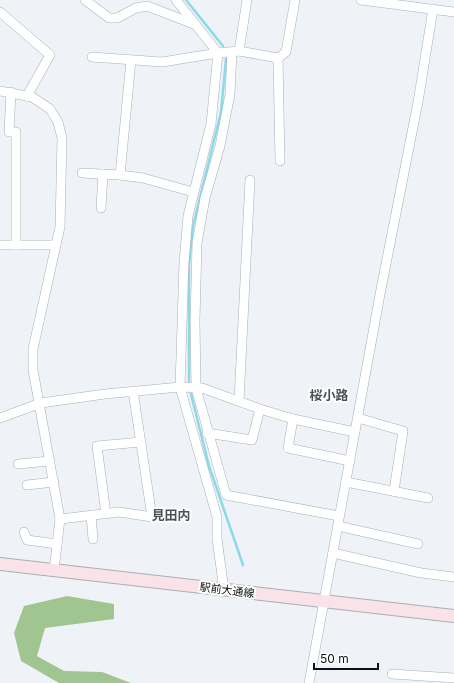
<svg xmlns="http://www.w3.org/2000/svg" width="454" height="683" font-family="Inter,'Noto Sans JP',sans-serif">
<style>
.forest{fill:#a1c590}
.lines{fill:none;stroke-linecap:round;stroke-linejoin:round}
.stream{stroke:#89dbe9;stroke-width:2.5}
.minor-casing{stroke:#aaaeb3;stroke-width:10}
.secondary-casing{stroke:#aaaeb3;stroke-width:14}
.minor{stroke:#fff;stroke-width:9}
.secondary{stroke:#fae3e8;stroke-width:12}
.labels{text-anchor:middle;stroke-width:4;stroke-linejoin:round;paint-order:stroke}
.street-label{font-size:11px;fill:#0f1012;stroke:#fff}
.quarter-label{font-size:13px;font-weight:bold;fill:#4d5155;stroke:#fff}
</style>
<rect width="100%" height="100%" fill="#eff3f8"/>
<path class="forest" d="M67,596L114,604V619L45,628L37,656L64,671L102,672L131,683H59L21,661L14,633L24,606Z"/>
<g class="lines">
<g class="stream">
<path d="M186,0L223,46"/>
<path d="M189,381V264L193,226L221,112L226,59"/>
<path d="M191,394L209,466L243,565"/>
</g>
<g class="minor-casing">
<g id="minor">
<path d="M85,0L109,18H117L136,8L147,6L194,24"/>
<path d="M176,0L218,53L211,124L188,216L184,263L180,387L217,517V539L224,590"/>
<path d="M361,0L454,12"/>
<path d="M0,12L50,55L27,96"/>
<path d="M239,51L247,0"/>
<path d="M232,52L230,94L220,146L205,198L197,243L195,321L196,388L226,495L339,516"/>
<path d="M92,57L162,62L218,53L239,51L278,58L286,52L295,0"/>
<path d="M278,58L280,161"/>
<path d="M131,60L120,175L143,178L193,192"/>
<path d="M0,91L32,97L50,109L58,122L62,138L60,227L33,349V370L60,519"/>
<path d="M82,173L120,175"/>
<path d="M101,208L103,174"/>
<path d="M0,245H16V132H9L11,92"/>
<path d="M16,245H56"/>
<path d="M239,401L250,180"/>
<path d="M0,418L41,403L105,394L180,387L202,388L260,409L293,419L355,432"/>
<path d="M358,418L403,431L394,491"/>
<path d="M293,419L288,448L350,461"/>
<path d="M207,433L252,440L260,409"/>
<path d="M18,464L50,461"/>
<path d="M346,482L428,498"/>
<path d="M27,485L54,482"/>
<path d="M106,514L97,446L141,442"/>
<path d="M91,515L93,539"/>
<path d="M338,526L418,544"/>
<path d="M24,532L27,540L57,544"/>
<path d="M333,553L421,573L454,577"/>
<path d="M54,570L60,519L119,512L152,517L133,391"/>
<path d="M392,674L454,678"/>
<path d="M309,683L381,289L418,102L433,9"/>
</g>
</g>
<g class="secondary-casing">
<path id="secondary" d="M0,564L454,616"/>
</g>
<use href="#minor" class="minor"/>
<use href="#secondary" class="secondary"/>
</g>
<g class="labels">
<g class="street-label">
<text transform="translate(227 590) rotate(7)" y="4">駅前大通線</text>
</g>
<g class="quarter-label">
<text x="329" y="400">桜小路</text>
<text x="171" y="520">見田内</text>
</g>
</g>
<path d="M314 663v6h64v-6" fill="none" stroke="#0f1012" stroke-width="2"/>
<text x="320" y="663" font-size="12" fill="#0f1012" stroke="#ffffff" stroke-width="3" paint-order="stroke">50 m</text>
</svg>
